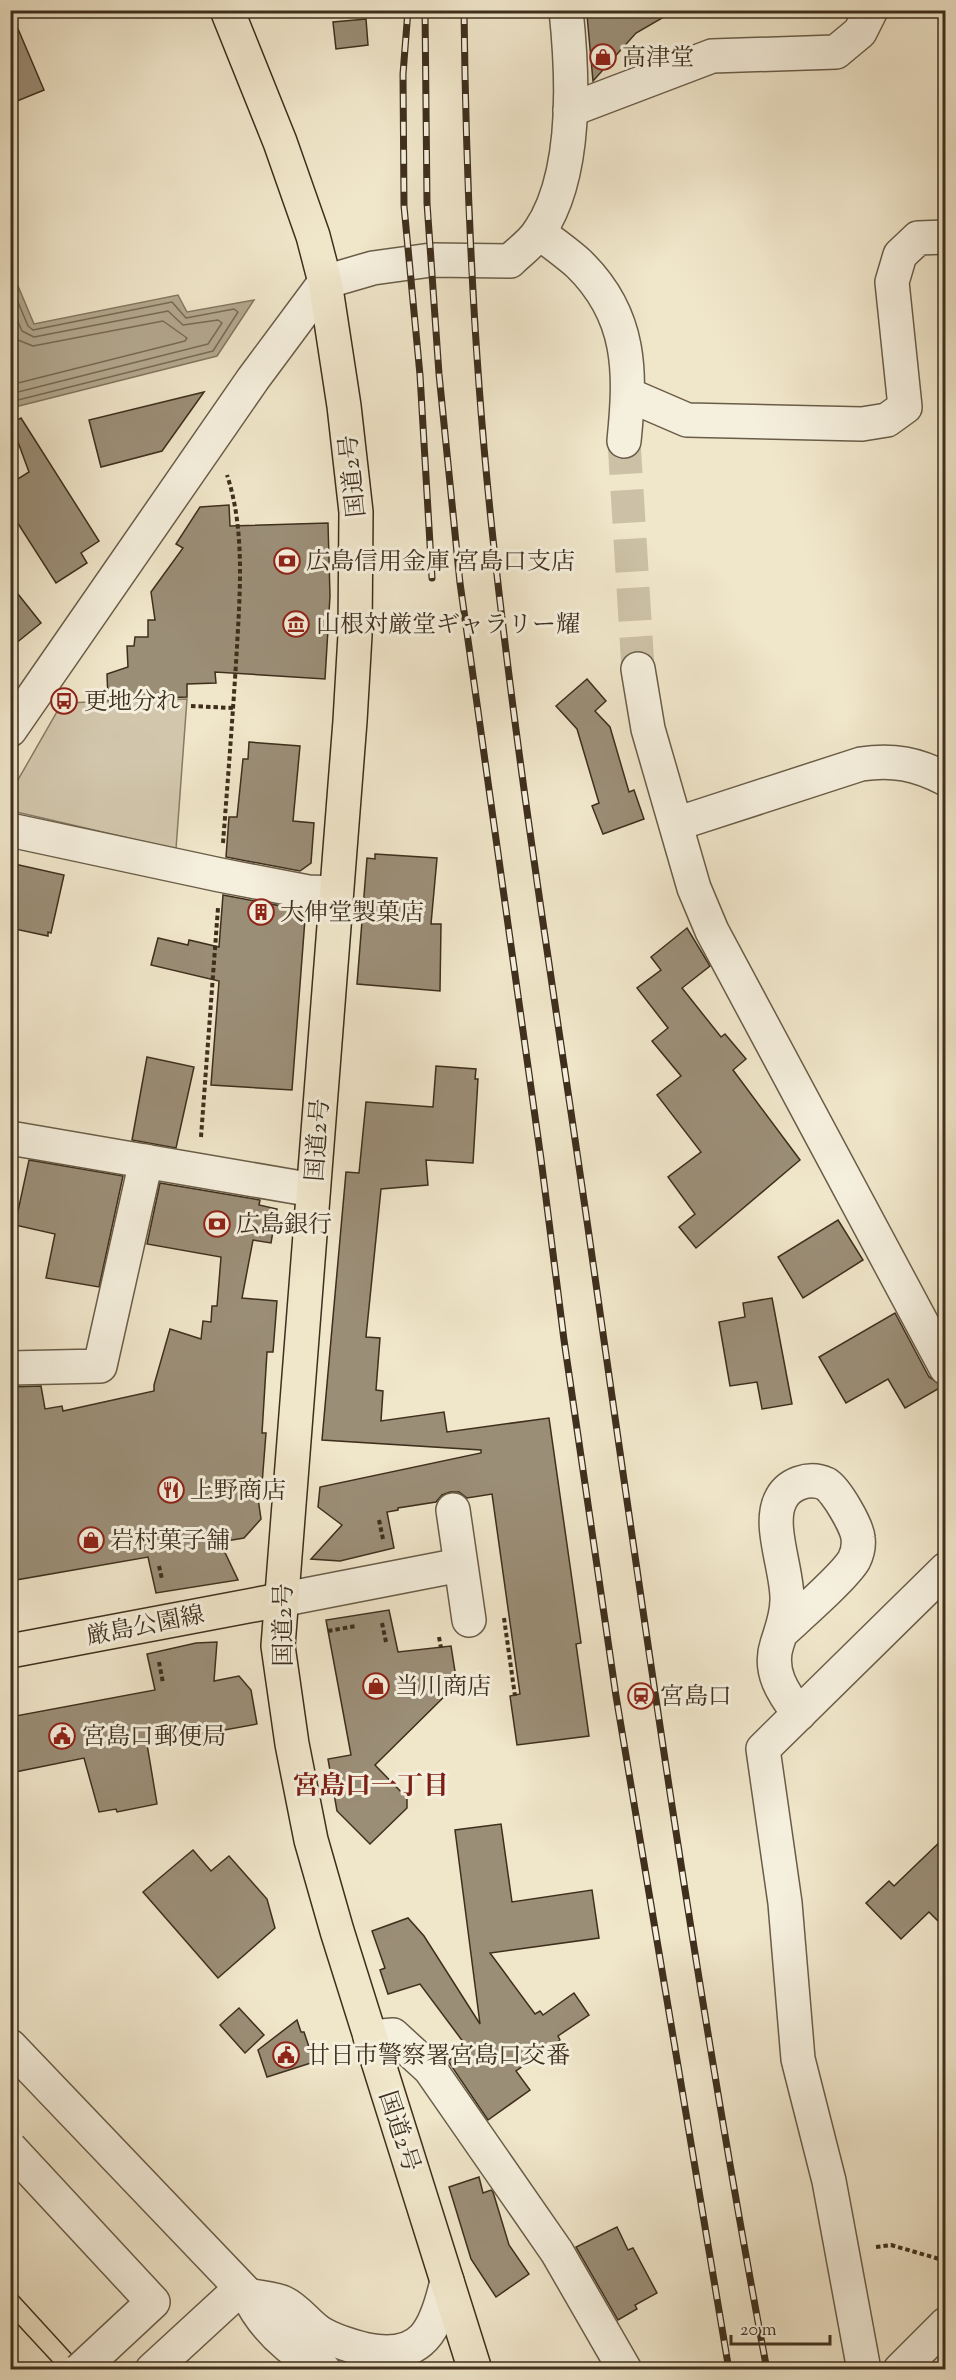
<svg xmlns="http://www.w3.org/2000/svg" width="956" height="2380" font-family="'Sorts Mill Goudy','Noto Serif JP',serif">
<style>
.green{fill:#d2c7ad;stroke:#887b65;stroke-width:1.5}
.water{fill:#b3a88f;stroke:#847861;stroke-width:1.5}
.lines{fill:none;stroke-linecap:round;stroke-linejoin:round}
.shore{stroke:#786c56;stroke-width:1.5}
.building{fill:#9b8e77;stroke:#3e2f1d;stroke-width:1.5}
.minor-tunnel{stroke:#ccc1a7;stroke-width:33;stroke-dasharray:33 16;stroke-linecap:butt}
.minor-casing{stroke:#6a5d48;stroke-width:36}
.major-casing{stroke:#3e2f1d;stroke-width:36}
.highway-casing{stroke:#3e2f1d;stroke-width:36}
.path{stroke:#3e2f1d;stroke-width:4;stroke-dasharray:4.5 3;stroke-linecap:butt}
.minor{stroke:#f5efdd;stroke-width:33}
.major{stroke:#f0e6ca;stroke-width:33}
.highway{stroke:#f0e6ca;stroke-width:33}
.tram{stroke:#3e2f1d;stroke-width:1.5}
.rail-casing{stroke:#3e2f1d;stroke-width:7}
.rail{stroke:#f5efdd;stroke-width:4.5;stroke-dasharray:14;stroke-linecap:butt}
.minor-bridge-casing{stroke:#6a5d48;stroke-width:36;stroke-linecap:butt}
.minor-bridge{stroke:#f5efdd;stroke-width:33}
.labels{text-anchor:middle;stroke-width:6;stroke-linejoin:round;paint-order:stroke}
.poi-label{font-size:24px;fill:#3e2f1d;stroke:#f5efdd;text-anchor:start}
.street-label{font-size:24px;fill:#3e2f1d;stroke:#f5efdd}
.neighbourhood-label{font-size:26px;font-weight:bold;fill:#7a1f14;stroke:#f5efdd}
</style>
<rect width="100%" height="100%" fill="#f0e6ca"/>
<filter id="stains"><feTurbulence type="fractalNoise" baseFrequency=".00333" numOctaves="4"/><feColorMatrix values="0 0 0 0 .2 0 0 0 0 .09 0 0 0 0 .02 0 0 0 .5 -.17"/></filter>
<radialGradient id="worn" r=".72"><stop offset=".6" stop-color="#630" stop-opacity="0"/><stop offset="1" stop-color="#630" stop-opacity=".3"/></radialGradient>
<path class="green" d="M187,699L176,849L12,811L11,792L62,703Z"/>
<path class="water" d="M10,267L34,324L178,295L187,312L254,300L217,356L11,408Z"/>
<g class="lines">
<g class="shore">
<path d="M10,283L28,326L33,330L172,302L186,318L234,309L238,312L213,351L10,402"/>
<path d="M10,303L22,331L34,337L168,311L183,325L218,320L222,323L208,344L10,394"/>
<path d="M10,327L18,340L33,346L163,321L187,338L185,341L10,385"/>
</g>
</g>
<g class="building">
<path d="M10,10L44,90L10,104Z"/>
<path d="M609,10H676L636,33L593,81L587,15Z"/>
<path d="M366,19L368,45L336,49L333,22Z"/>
<path d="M204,392L162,451L101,467L89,420Z"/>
<path d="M21,418L99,541L81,553L87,563L56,583L10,511V484L29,472L11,423Z"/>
<path d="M229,505L230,526L328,523L330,596L325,679L215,672L216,683L187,684V697L108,700L107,674L128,667L127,646H134L135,637H148V620H155L151,592L183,548L176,544L200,507Z"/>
<path d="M10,584L41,623L10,648Z"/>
<path d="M587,679L606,701L595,711L610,727L629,792L634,790L644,819L603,834L592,806L599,803L577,729L556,706Z"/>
<path d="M249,742L300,746L293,821L314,823L311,863L300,871L226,857L229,817H237L243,759H248Z"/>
<path d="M375,854L437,858L431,924H441L440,991L357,984L367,858L375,859Z"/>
<path d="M10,863L64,875L51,933L48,932V936L10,928Z"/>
<path d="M223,895L297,909L305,919L292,1090L211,1085L219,981L151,965L158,938L188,945L189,940L219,947Z"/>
<path d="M687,928L710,966L682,988L721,1037L725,1034L746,1059L733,1070L800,1160L696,1248L679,1227L695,1214L668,1177L701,1152L657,1095L681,1076L652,1041L668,1028L637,988L661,970L651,957Z"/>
<path d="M147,1057L194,1067L176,1148L132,1140Z"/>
<path d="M436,1066L476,1069L475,1079H478L473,1163L426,1160L428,1185L381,1189L366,1337L380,1338L376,1390L383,1391L381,1421L444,1412L447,1432L549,1418L581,1643L576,1644L589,1736L517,1745L510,1696L520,1694L492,1494L467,1498L459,1492H450L442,1495L436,1502L398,1508V1510L387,1512L394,1548L340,1561L311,1559L342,1525L318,1507L320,1487L481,1453V1450L322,1440L346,1172L359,1173L366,1102L433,1107Z"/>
<path d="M29,1160L123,1176L99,1287L46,1278L55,1234L15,1225Z"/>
<path d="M160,1183L260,1200L259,1205L277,1209L271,1243L253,1240L242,1298L277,1301L273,1352H267L262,1433H266L262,1484H256L261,1519L244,1538L220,1542L238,1580L156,1593L148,1557L10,1581V1387L41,1386L45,1409L62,1406L63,1411L154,1391V1385L170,1329L201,1339L203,1321L211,1322L212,1306H217L221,1257L147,1244Z"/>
<path d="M838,1220L863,1260L803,1298L778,1257Z"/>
<path d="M772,1298L792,1404L762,1409L757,1382L730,1386L719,1322L745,1317L743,1303Z"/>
<path d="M895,1313L929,1377L943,1386L905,1408L888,1379L846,1403L819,1357Z"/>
<path d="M389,1610L398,1652L451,1646L457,1684L375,1765L407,1798V1808L370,1844L337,1811L328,1759L351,1755L326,1620Z"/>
<path d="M217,1642L214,1681L239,1676L251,1690L257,1724L147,1744L157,1804L117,1812L116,1809L99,1812L84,1758L10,1773V1717L155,1690L147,1654L196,1643Z"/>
<path d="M501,1824L512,1902L592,1890L599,1938L490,1953L535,2014L540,2011L543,2015L574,1993L589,2015L558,2036L560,2040L516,2071L530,2090L488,2120L448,2061L467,2047L420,1984L388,1994L380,1970L385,1968L372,1931L408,1918L424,1936L480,2024L455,1830Z"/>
<path d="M945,1837V1928L929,1912L901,1939L866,1903L889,1881L894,1886Z"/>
<path d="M193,1850L211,1871L229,1856L267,1899L275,1928L218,1978L143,1892Z"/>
<path d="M239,2008L264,2035L245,2053L220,2025Z"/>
<path d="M297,2020L301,2032H304L314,2062L267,2077L258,2050Z"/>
<path d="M479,2177L483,2193L491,2190L493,2192L509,2245L529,2274L496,2297L471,2259L449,2187Z"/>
<path d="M617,2227L628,2250L633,2248L657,2293L635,2305L637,2309L618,2320L576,2247Z"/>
</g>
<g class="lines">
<path class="minor-tunnel" d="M624,441L638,669"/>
<g class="minor-casing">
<g id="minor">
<path d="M570,110L712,56L836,52L860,32L871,10"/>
<path d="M539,232C552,243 567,253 579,264C632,316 631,372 624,441"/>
<path d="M629,395L687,420L862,424L887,420L905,407L892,282L900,255L918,238L946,237"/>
<path d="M638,669L648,729L694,888L712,931L946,1368"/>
<path d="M10,730L253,379L325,282L373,268L431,260L510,261C519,252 532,243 539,232C578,175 573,76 566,10"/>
<path d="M676,824L861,764C893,759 917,764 946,779"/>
<path d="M10,830L220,875L308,892L336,893"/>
<path d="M10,1138L313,1190"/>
<path d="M10,1368L100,1366L146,1161"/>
<path d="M453,1510L469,1620"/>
<path d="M280,1600L460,1565"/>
<path d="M783,1631C798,1617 845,1576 854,1560C857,1554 859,1545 858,1538C857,1526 836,1490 826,1484C809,1476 787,1484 780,1501C768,1526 788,1572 787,1600C787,1616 782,1628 777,1644C768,1671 783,1693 799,1714"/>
<path d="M370,2037L393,2035L430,2069L557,2252L625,2370"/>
<path d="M10,2046L248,2295C264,2329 291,2352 324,2370"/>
<path d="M248,2295C259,2298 274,2298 284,2303C297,2309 307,2324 319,2332C333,2341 351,2346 367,2350C423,2361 436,2329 447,2281"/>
<path d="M152,2370L241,2288"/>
<path d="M864,2370L829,2181L798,2059L785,1903L763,1749L946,1569"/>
<path d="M900,2370L946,2324"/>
</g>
</g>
<g class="major-casing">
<path id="major" d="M10,1651L280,1600"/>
</g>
<g class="highway-casing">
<path id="highway" d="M227,10L280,142L313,236L325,282L344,406L356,512L355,635L350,721L278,1646L292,1744L311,1840L337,1931L475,2370"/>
</g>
<g class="path">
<path d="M191,706L233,708"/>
<path d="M223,843C228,778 233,713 237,647C240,591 245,529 227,475"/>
<path d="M201,1137L218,908"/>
<path d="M379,1520L383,1539"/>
<path d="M159,1566L162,1579"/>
<path d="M504,1618L515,1696"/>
<path d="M382,1623L386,1642"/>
<path d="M328,1631L356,1626"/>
<path d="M439,1637L441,1648"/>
<path d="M159,1662L163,1683"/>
<path d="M876,2247L891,2245L946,2261"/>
</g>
<use href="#minor" class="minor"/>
<use href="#major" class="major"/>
<use href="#highway" class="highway"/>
<g class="tram">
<path d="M10,2287L86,2370"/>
<path d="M10,2316L60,2370"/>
</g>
<g class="rail-casing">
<g id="rail">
<path d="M408,10L403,74L404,206L420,375L432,578"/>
<path d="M425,10L427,203L439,374L460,583L541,1159L564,1340L616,1696L729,2370"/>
<path d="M464,10C466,190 474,369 494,548C519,778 556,1006 589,1235C643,1614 696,1993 767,2370"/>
</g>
</g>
<use href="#rail" class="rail"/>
<g class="minor-bridge-casing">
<path id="minor-bridge" d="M10,2148L153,2302L80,2370"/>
</g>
<use href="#minor-bridge" class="minor-bridge"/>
</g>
<defs>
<g id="shop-ring" transform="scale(1.35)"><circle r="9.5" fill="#f5efdd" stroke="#8f2418" stroke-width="1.5"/><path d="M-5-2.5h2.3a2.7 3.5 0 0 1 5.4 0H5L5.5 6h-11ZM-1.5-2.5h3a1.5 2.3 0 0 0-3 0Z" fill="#8f2418"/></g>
<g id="bank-ring" transform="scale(1.35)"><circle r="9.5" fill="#f5efdd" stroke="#8f2418" stroke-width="1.5"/><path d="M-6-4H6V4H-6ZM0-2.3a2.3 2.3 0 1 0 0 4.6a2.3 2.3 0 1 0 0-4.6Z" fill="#8f2418"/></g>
<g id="museum-ring" transform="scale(1.35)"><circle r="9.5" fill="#f5efdd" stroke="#8f2418" stroke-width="1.5"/><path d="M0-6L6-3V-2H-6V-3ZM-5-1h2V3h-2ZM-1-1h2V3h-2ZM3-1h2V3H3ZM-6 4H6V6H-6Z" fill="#8f2418"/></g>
<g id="bus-ring" transform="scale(1.35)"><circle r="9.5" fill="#f5efdd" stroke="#8f2418" stroke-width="1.5"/><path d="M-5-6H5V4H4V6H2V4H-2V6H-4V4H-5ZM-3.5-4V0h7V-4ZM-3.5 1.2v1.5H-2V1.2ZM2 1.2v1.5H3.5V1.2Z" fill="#8f2418"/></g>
<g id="building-ring" transform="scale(1.35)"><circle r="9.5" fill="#f5efdd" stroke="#8f2418" stroke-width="1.5"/><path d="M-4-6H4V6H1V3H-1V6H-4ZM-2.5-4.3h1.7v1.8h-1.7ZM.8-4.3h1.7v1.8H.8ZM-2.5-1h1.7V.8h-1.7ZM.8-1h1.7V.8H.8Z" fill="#8f2418"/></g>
<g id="restaurant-ring" transform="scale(1.35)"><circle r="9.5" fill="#f5efdd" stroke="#8f2418" stroke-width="1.5"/><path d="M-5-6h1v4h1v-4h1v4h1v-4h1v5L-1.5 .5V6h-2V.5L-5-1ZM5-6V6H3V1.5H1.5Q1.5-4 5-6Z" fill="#8f2418"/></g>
<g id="station-ring" transform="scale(1.35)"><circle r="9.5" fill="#f5efdd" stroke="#8f2418" stroke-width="1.5"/><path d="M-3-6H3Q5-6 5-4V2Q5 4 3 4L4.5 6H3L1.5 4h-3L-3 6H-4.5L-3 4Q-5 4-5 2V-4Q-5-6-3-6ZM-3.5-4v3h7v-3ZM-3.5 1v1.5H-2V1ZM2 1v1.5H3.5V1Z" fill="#8f2418"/></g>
<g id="civic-ring" transform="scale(1.35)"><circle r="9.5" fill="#f5efdd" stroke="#8f2418" stroke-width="1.5"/><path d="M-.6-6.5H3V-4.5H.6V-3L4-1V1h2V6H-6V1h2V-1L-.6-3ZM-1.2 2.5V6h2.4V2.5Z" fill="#8f2418"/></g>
</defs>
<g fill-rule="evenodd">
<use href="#shop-ring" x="603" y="57"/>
<use href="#bank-ring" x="287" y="561"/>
<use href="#museum-ring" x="296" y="624"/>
<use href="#bus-ring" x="64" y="701"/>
<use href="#building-ring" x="261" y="912"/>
<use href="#bank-ring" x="217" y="1224"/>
<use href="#restaurant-ring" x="171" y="1490"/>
<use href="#shop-ring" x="91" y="1540"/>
<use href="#shop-ring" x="376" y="1686"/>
<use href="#station-ring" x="641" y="1696"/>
<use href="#civic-ring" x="62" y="1736"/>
<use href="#civic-ring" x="286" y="2055"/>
</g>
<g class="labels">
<g class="poi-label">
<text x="622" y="65">高津堂</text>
<text x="306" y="569">広島信用金庫 宮島口支店</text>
<text x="316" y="632">山根対厳堂ギャラリー耀</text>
<text x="84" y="709">更地分れ</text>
<text x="280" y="920">大伸堂製菓店</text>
<text x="236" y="1232">広島銀行</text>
<text x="190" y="1498">上野商店</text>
<text x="110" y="1548">岩村菓子舗</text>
<text x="395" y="1694">当川商店</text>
<text x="660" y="1704">宮島口</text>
<text x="82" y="1744">宮島口郵便局</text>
<text x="306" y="2063">廿日市警察署宮島口交番</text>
</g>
<g class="street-label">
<text transform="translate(352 476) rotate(-96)" y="8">国道2号</text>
<text transform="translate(317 1140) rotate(-86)" y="8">国道2号</text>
<text transform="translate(145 1625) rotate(-11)" y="8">厳島公園線</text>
<text transform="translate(283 1625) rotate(-90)" y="8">国道2号</text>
<text transform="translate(400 2131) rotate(72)" y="8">国道2号</text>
</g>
<g class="neighbourhood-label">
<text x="371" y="1794">宮島口一丁目</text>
</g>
</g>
<rect width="956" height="2380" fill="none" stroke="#f0e6ca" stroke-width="36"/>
<rect x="12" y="12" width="932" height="2356" fill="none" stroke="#3e2f1d" stroke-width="3"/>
<rect x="18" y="18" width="920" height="2344" fill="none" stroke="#3e2f1d" stroke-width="1.5"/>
<path d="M731 2335v9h99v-9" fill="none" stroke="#3e2f1d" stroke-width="3"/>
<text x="740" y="2335" font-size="18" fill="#3e2f1d" stroke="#f5efdd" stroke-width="4.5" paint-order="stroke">20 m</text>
<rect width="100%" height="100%" filter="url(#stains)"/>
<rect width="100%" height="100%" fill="url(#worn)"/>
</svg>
